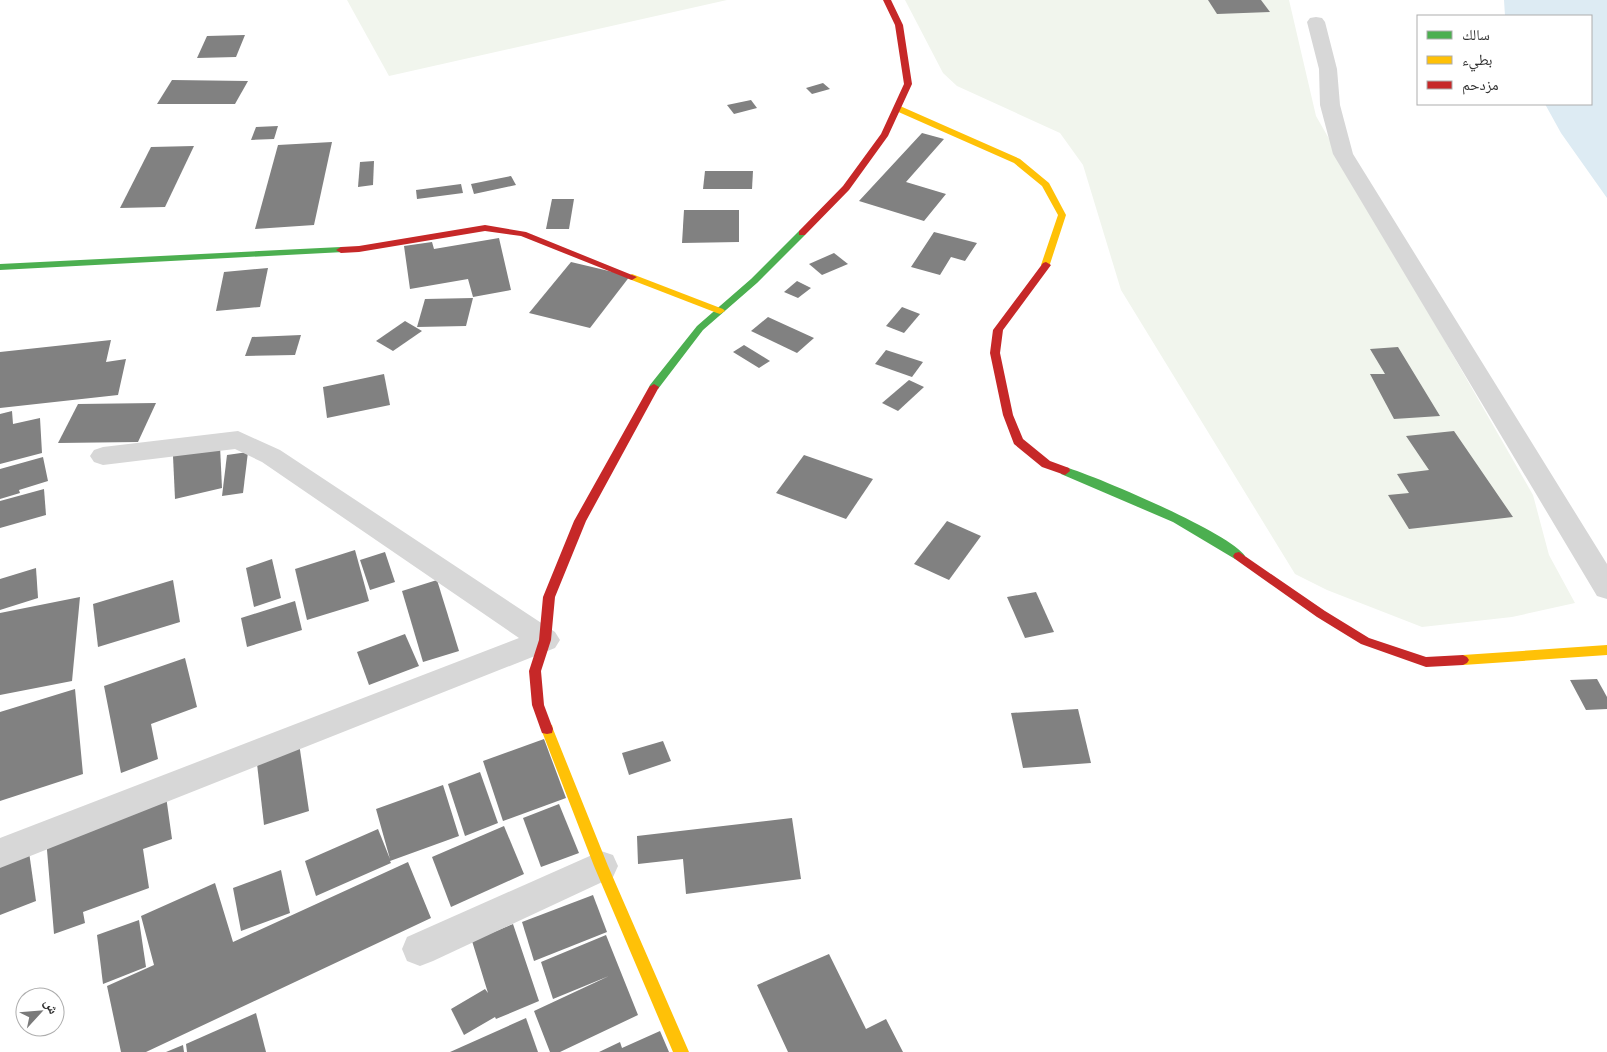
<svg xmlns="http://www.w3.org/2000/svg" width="1607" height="1052" font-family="'Public Sans','Noto Naskh Arabic',sans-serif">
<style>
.green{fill:#f1f5ed}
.water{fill:#ddebf3}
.building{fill:#818181}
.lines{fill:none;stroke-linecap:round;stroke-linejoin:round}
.street{fill:#d7d7d7;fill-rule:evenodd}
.fast{fill:#4caf50;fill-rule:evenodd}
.slow{fill:#ffc107;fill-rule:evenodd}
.jam{fill:#c62828;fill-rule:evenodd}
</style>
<rect width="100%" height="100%" fill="#fff"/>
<g class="green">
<path d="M347,0H727L389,76Z"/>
<path d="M905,0H1289L1316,116L1533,495L1549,555L1575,603L1512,617L1422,627L1327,590L1295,574L1121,290L1083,165L1060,133L957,86L943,73Z"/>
</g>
<path class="water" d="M1504,0H1607V198L1561,133L1545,104H1591V16H1505Z"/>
<g class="building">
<path d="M1208,0H1261L1270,12L1217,14Z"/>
<path d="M245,35L236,57L197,58L207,36Z"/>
<path d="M172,80L248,81L235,104H157Z"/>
<path d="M823,83L830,89L812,94L806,88Z"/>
<path d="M751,100L757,108L734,114L727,105Z"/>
<path d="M278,126L274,139L251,140L256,127Z"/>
<path d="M922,133L944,139L906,182L946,194L924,221L859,201Z"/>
<path d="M332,142L314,225L255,229L278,145Z"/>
<path d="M194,146L165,207L120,208L151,147Z"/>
<path d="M374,161L373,185L358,187L360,162Z"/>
<path d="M705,171H753L752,189H703Z"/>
<path d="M511,176L516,185L474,194L471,184Z"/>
<path d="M461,184L463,193L417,199L416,190Z"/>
<path d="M552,199H574L569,229H546Z"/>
<path d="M684,210H739V242L682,243Z"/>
<path d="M934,232L977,243L965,261L951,257L940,275L911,267Z"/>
<path d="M499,238L511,290L473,297L468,279L410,289L404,246L432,242L434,249Z"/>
<path d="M834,253L848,264L822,275L809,264Z"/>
<path d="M571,262L630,276L590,328L529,313Z"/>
<path d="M268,268L260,307L216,311L224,272Z"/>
<path d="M797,281L811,288L798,298L784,292Z"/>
<path d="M473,298L466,326L417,327L425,299Z"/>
<path d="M902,307L920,314L904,333L886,326Z"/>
<path d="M768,317L814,338L797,353L751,331Z"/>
<path d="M405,321L422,331L393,351L376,341Z"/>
<path d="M301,335L295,355L245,356L252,337Z"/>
<path d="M111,340L106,362L126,359L118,395L0,408V352Z"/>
<path d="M744,345L770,361L759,368L733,352Z"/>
<path d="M1398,347L1440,416L1394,419L1370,374H1385L1370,349Z"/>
<path d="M886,350L923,362L912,377L875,364Z"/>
<path d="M384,374L390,405L327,418L323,387Z"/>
<path d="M909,380L924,387L898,411L882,403Z"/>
<path d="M156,403L138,442L58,443L78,404Z"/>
<path d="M12,411L13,424L40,418L42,453L0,464V414Z"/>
<path d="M1454,431L1513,517L1409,529L1388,495L1409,493L1397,474L1429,470L1406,436Z"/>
<path d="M220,446L222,488L175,499L173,456Z"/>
<path d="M248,452L243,493L222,496L227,455Z"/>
<path d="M804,455L873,479L846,519L776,493Z"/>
<path d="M43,457L48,481L19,490L20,493L0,499V469Z"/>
<path d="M44,489L46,515L0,528V501Z"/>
<path d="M947,521L981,536L949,580L914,564Z"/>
<path d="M355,550L369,601L307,620L295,569Z"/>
<path d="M385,552L395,582L370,590L360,560Z"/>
<path d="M272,559L281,598L254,607L246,568Z"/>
<path d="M36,568L38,598L0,610V579Z"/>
<path d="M173,580L180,622L98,647L93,604Z"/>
<path d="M437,580L459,651L423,662L402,591Z"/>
<path d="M1036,592L1054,632L1025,638L1007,597Z"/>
<path d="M80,597L72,681L0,695V613Z"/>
<path d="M295,601L302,630L247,647L241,618Z"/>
<path d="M405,634L419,666L369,685L357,652Z"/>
<path d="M185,658L197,707L151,724L158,759L121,773L104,686Z"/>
<path d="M1597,679L1607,697V709L1586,710L1570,680Z"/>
<path d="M75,689L83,774L0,801V712Z"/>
<path d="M1078,709L1091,763L1023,768L1011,713Z"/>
<path d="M544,739L566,798L503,821L483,761Z"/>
<path d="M663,741L671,761L629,775L622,753Z"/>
<path d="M299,743L309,811L264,825L256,755Z"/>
<path d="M480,772L498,823L465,836L448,784Z"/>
<path d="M443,785L459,836L390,861L391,863L316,896L305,861L378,829L390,859L376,809Z"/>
<path d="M166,796L172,839L143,849L149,888L83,912L85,923L54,934L46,838Z"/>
<path d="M559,804L579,853L541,867L523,818Z"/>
<path d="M792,818L801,879L686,894L683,859L638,864L637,836Z"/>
<path d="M504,826L524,874L451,907L432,857Z"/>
<path d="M28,845L36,901L0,915V855Z"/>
<path d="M408,862L431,918L146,1052H121L107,986L154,965L141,916L215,883L233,942Z"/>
<path d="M281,870L290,913L241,931L233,888Z"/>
<path d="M593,895L607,932L534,961L522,922Z"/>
<path d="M139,920L146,967L103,984L97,935Z"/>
<path d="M513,924L539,1001L496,1019L495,1017L464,1035L451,1009L485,989L488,993L472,941Z"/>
<path d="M606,935L638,1015L560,1052H550L534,1011L609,976L553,999L541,962Z"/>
<path d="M829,954L866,1029L886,1019L903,1052H788L757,985Z"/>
<path d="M256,1013L266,1052H187L186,1044Z"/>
<path d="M526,1018L538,1052H450Z"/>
<path d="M660,1031L669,1052H599L620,1042L622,1048Z"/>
<path d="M183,1045L184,1052H166Z"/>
</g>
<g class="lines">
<g class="street">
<path d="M1316,17L1322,18L1325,22L1337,69L1340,105L1353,154L1607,564V599L1597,596L1333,154L1320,105L1319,69L1307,22L1310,18Z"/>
<path d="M238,431L280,450L555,632L560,640L555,648L0,868V838L519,638L262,462L235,449L103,465L94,462L90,456L94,450L103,447Z"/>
<path d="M601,851L613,855L618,866L613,877L433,961L420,966L407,961L402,949L407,937Z"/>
</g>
<g class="fast">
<path d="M802,230L805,231V235L757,283L703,330L658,389H650L649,387L650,385L697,326L751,279L799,231Z"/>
<path d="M341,247L346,250L344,252L0,270V264Z"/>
<path d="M1065,467C1096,476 1230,533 1245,556L1243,559H1235L1173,522L1061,474L1060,471Z"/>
</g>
<g class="slow">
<path d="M894,106H900L1020,159L1049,183L1066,215L1049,267H1043L1041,265L1058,215L1042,186L1014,163L894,110Z"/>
<path d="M632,274L723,309L725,311L720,314L717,313L629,279L627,277Z"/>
<path d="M1607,645V655L1463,665L1459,663L1457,660L1459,657L1463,655Z"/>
<path d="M547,724L552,725L553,729L608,866L689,1052H673L594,866L541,729L542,725Z"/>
</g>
<g class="jam">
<path d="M883,0H891L903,25L912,84L888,136L849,190L805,235H799V231L843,186L881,134L904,84L895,25Z"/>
<path d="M485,225L526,232L637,277L632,280L629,279L521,236L485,231L359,252L341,253L336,250L341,247L359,246Z"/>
<path d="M1046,262L1051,265L1003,330L1000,353L1013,415L1023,439L1050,461L1069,468L1070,471L1065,475L1042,467L1014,444L1003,415L990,353L993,330L1043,263Z"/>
<path d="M654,384L659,387L586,521L555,597L551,640L541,671L544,705L553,729L552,733L547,734L542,733L532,705L529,671L539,640L543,597L574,521L649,387Z"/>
<path d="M1239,552L1325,611L1369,638L1426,657L1463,655L1467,657L1469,660L1467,663L1463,665L1426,667L1361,644L1317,617L1235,559L1233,556L1235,553Z"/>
</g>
</g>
<rect x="1417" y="15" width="175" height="90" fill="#ffffff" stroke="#adadad"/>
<rect x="1427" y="31" width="25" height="8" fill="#4caf50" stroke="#adadad"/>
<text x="1462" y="40" font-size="15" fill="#333333">سالك</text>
<rect x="1427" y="56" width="25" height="8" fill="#ffc107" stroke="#adadad"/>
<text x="1462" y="65" font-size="15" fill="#333333">بطيء</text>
<rect x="1427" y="81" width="25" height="8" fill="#c62828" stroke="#adadad"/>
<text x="1462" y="90" font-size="15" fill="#333333">مزدحم</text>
<g transform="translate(40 1012) rotate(64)"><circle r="24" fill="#ffffff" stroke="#adadad"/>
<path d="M0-4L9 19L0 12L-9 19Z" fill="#7a7a7a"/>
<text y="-8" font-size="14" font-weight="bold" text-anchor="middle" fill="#333333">ش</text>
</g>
</svg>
